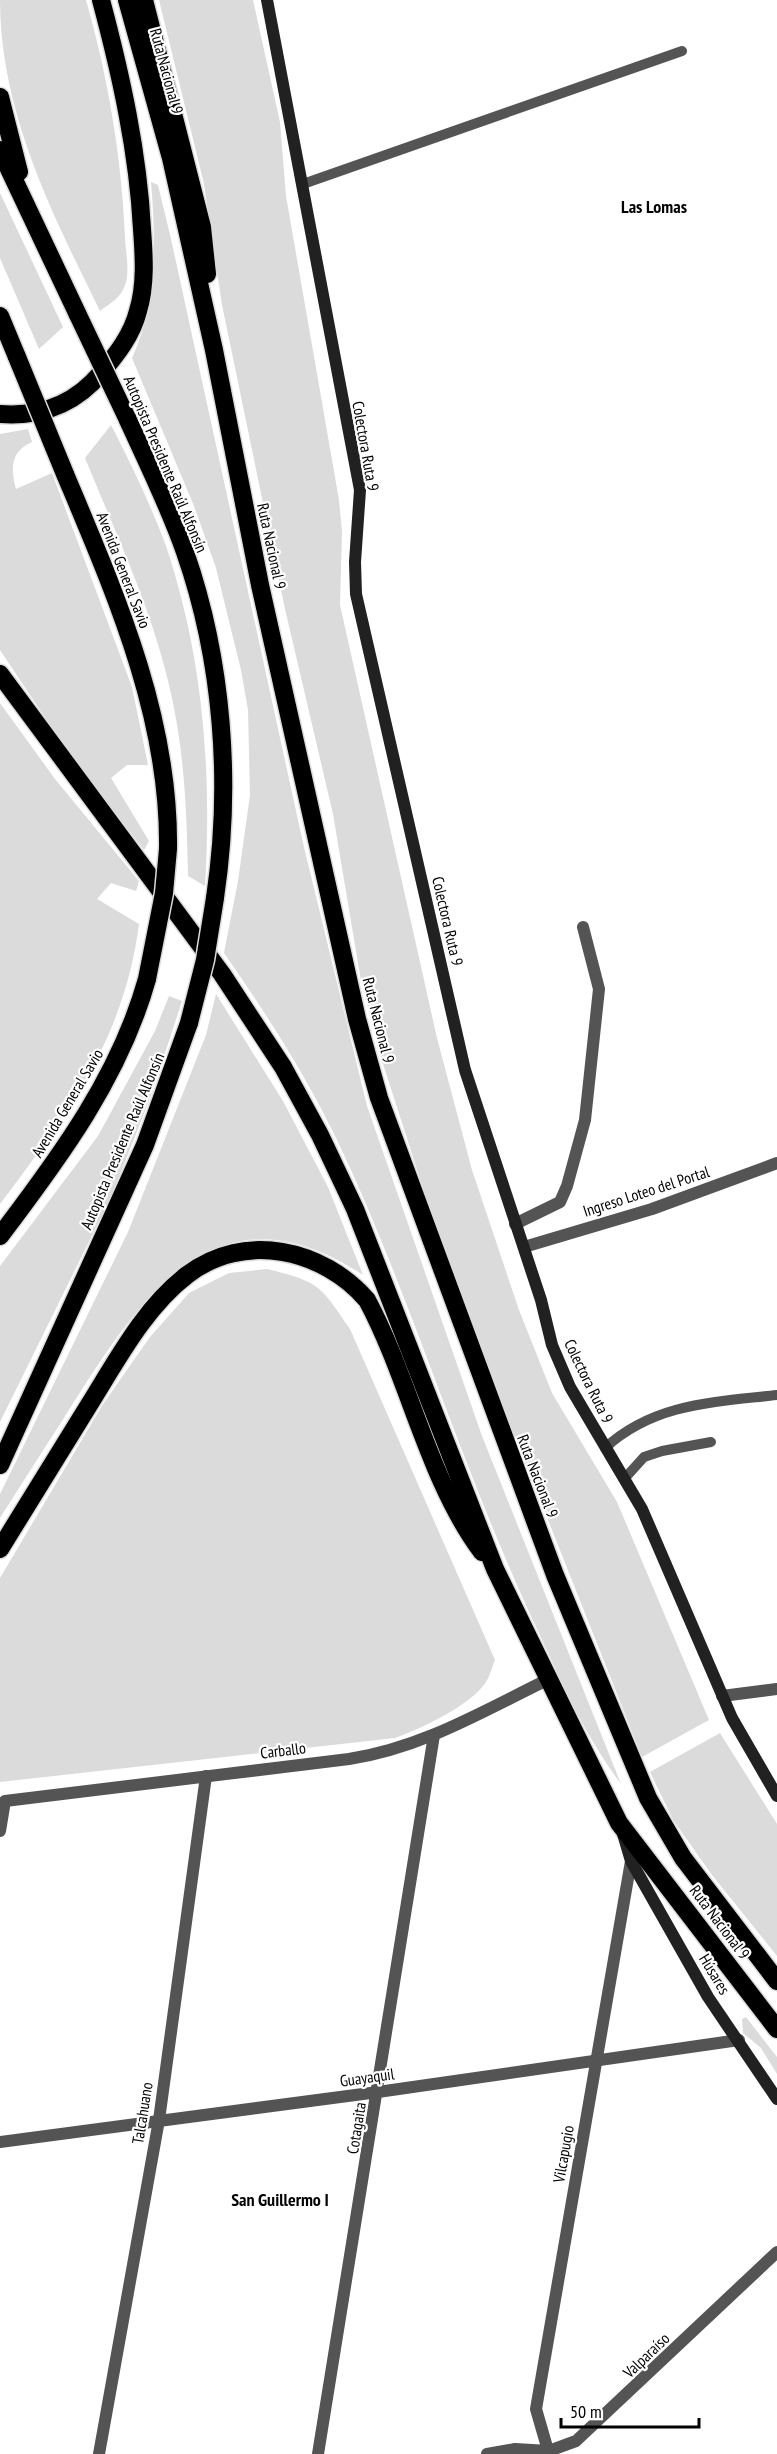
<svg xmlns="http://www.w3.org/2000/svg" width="777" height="2454" font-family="'PT Sans Narrow',sans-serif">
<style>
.grass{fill:#dbdbdb}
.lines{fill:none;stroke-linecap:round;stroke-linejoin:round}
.highway-casing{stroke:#dbdbdb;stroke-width:21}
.lane{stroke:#545454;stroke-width:10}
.street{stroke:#545454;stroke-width:12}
.secondary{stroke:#212121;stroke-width:12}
.highway{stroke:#000;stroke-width:18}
.highway-bridge-casing{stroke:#dbdbdb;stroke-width:21;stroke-linecap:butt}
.highway-bridge{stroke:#000;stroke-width:18}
.labels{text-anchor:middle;stroke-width:4.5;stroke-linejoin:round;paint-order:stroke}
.street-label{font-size:16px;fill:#000;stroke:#fff}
.neighbourhood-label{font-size:18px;font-weight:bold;fill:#000;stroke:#fff}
</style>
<rect width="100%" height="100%" fill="#fff"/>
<g class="grass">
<path d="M0,0H86C108,77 122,159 125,239C126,253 130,273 125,285C121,298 110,303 100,311C52,213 0,112 0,0Z"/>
<path d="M159,0H253L280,122L286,196L339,500L342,532L340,605L437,1038L472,1170L519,1310L552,1393L617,1502L709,1720L642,1757L452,1278L383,1064L361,981L333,814L285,609L222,305L204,184Z"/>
<path d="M151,182L158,185L171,239L303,843L367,1106L482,1436L621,1784C592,1745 571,1704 551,1659C524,1603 500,1547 477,1489C431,1373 391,1253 337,1140C305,1074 266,1013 224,953L238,881L250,795L248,710L241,670L216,568L194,506L132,358C157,304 156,241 151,182Z"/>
<path d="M0,193L63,327L39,349L0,258Z"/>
<path d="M111,425C131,464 151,505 166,546C203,656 212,771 205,886L188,876C187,819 185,764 174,708C158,622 118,539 85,458Z"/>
<path d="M28,429L32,442C11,451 10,468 16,489L52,473L132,687L148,765H127L111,778L149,841L144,850L76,764L0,650V434Z"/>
<path d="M0,703L55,779L139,881L136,891L111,883L97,899L139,924C124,1039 68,1114 0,1204Z"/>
<path d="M216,994L283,1101L328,1187L363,1275C225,1184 150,1282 79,1394C53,1435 26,1477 0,1518V1494L128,1232L206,1035Z"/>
<path d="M169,996L182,1001L152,1093L112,1195L0,1422V1266L98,1136L155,1031Z"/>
<path d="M267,1269C320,1282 320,1285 350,1329L495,1660C492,1667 490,1676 486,1682C470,1706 422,1728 395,1738L0,1782V1578L103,1404L150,1337L189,1293L229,1273Z"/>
<path d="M720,1733L777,1824V1956L712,1875L673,1820L650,1772Z"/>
<path d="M746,2017L777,2057V2074L761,2048L743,2033L742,2019Z"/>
</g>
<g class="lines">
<g class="highway-casing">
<g id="highway">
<path d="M127,0L171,158L214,350L260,585L357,1019L379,1098L555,1575L648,1798L683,1858L777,1981"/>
<path d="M144,0L202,227L207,274"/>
<path d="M0,97L19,172"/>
<path d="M0,150L78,315"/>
<path d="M0,316L17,357"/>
<path d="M0,414C40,417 75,404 101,373C117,354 132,335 138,311C146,285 144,256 142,229C138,152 121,75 101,0"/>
<path d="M127,418C147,462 169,506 185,552C223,661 232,784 215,898"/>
<path d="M65,474C115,593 170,717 168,849"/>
<path d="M0,674L222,974L283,1067L320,1135L355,1209L495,1569L619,1823L777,2029"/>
<path d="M0,1236C60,1157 120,1076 147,979"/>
<path d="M0,1465L145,1145L189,1023"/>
<path d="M0,1549C30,1501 59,1453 89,1405C117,1360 145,1307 187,1275C244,1231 323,1249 367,1300C409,1378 429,1482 482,1552"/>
</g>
</g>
<g class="lane">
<path d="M303,184L682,51"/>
<path d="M605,1448C654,1403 715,1402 777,1395"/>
<path d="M625,1478L644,1457L662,1451L711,1442"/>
</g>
<g class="street">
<path d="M515,1224L560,1202L567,1186L585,1120L599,989L583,927"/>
<path d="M524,1247L652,1209L777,1163"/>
<path d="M722,1696L777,1689"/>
<path d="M0,1831L5,1801L349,1759C422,1748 483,1711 549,1679"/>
<path d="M0,2142L378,2092L739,2040"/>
<path d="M99,2454L159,2120L206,1776"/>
<path d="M318,2454L434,1735"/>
<path d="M487,2454L515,2449L549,2451L576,2441L777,2252"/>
<path d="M549,2454L536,2409L631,1861"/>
</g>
<g class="secondary">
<path d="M267,0L360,490L355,562L356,594L465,1070L541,1300L552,1345L570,1387L642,1509L732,1718L777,1796"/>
<path d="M623,1834L631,1861L708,1997L777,2099"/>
</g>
<use href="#highway" class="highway"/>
<g class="highway-bridge-casing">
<g id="highway-bridge">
<path d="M78,315L127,418"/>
<path d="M17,357L65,474"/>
<path d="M147,979L164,893L168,849"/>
<path d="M189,1023L205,960L215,898"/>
</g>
</g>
<use href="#highway-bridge" class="highway-bridge"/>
</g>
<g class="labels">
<g class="street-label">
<text transform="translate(167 71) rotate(75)" y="6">Ruta Nacional 9</text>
<text transform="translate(366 446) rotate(80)" y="6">Colectora Ruta 9</text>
<text transform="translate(166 464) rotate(67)" y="6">Autopista Presidente Raúl Alfonsín</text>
<text transform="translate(272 546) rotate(78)" y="6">Ruta Nacional 9</text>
<text transform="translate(124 570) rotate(69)" y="6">Avenida General Savio</text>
<text transform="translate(448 921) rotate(77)" y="6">Colectora Ruta 9</text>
<text transform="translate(379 1020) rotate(76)" y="6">Ruta Nacional 9</text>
<text transform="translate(67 1103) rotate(-59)" y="6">Avenida General Savio</text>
<text transform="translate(122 1141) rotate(-67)" y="6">Autopista Presidente Raúl Alfonsín</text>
<text transform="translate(646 1191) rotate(-18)" y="6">Ingreso Loteo del Portal</text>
<text transform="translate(589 1381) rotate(64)" y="6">Colectora Ruta 9</text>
<text transform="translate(538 1476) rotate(69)" y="6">Ruta Nacional 9</text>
<text transform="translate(283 1750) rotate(-7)" y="6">Carballo</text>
<text transform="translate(720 1922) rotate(53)" y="6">Ruta Nacional 9</text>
<text transform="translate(715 1974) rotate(59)" y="6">Húsares</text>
<text transform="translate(367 2077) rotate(-8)" y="6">Guayaquil</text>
<text transform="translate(142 2113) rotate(-81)" y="6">Talcahuano</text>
<text transform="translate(356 2128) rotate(-81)" y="6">Cotagaita</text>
<text transform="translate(563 2154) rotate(-80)" y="6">Vilcapugio</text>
<text transform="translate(646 2355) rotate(-44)" y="6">Valparaíso</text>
</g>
<g class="neighbourhood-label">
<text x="654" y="213">Las Lomas</text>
<text x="280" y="2206">San Guillermo I</text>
</g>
</g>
<path d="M561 2418v9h138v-9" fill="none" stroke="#000000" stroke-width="3"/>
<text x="570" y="2418" font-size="18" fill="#000000" stroke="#ffffff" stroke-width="4.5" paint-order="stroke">50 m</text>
</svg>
